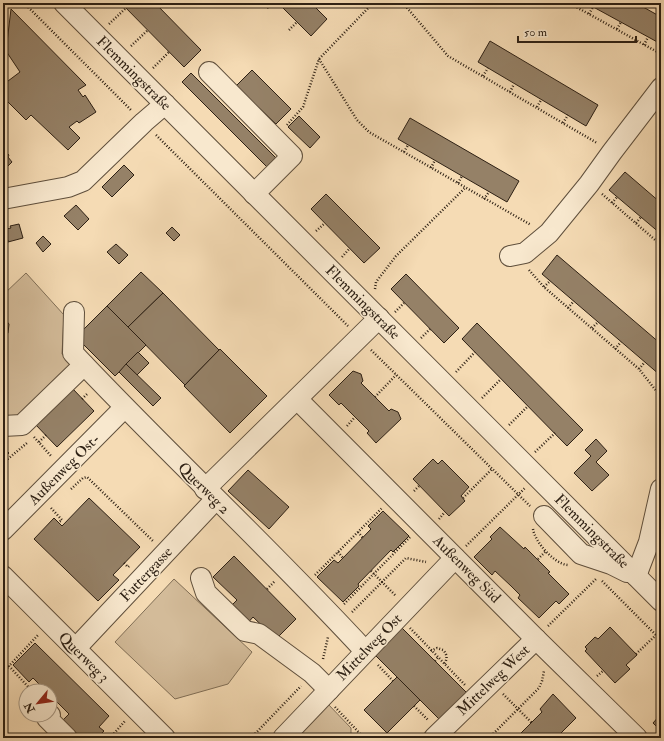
<svg xmlns="http://www.w3.org/2000/svg" width="664" height="741" font-family="'IM FELL Double Pica',serif">
<style>
.green{fill:#d3bb99;stroke:#806e56}
.building{fill:#958167;stroke:#2d2014}
.lines{fill:none;stroke-linecap:round;stroke-linejoin:round}
.minor-casing{stroke:#5f4f3c;stroke-width:22}
.path{stroke:#2d2014;stroke-width:2.5;stroke-dasharray:1 2;stroke-linecap:butt}
.minor{stroke:#f8e8ce;stroke-width:20}
.labels{text-anchor:middle;stroke-width:3;stroke-linejoin:round;paint-order:stroke}
.street-label{font-size:15px;fill:#2d2014;stroke:#f8e8ce}
</style>
<rect width="100%" height="100%" fill="#f5dbb4"/>
<filter id="stains"><feTurbulence type="fractalNoise" baseFrequency=".005" numOctaves="4"/><feColorMatrix values="0 0 0 0 .2 0 0 0 0 .09 0 0 0 0 .02 0 0 0 .5 -.17"/></filter>
<radialGradient id="worn" r=".72"><stop offset=".6" stop-color="#630" stop-opacity="0"/><stop offset="1" stop-color="#630" stop-opacity=".3"/></radialGradient>
<g class="green">
<path d="M26,273L64,315L62,354L75,368L24,419L9,421L3,415V295Z"/>
<path d="M174,579L252,652L228,684L175,699L115,642Z"/>
<path d="M327,703L351,728V738H292Z"/>
</g>
<g class="building">
<path d="M121,3H155L201,50L184,67Z"/>
<path d="M278,3H311L327,19L311,36Z"/>
<path d="M586,3H636L661,17V44Z"/>
<path d="M11,9L86,85L78,90L83,97L85,95L96,112L79,123L77,121L69,127L80,138L68,150L31,115L26,120L3,97V77L8,81L20,72L6,51Z"/>
<path d="M490,41L598,105L586,126L478,62Z"/>
<path d="M252,70L291,109L276,124L236,86Z"/>
<path d="M191,73L278,160L269,169L182,82Z"/>
<path d="M299,116L320,137L310,148L288,127Z"/>
<path d="M410,118L519,181L507,202L398,139Z"/>
<path d="M3,149L9,155L8,157L12,162L4,170L8,174L3,178Z"/>
<path d="M124,165L134,175L112,197L102,187Z"/>
<path d="M625,172L661,203V234L609,190Z"/>
<path d="M326,194L380,248L364,263L311,209Z"/>
<path d="M76,205L89,219L78,230L64,216Z"/>
<path d="M3,219L6,229L11,228L10,226L19,224L23,238L8,242V240L3,241Z"/>
<path d="M172,227L180,235L174,241L166,233Z"/>
<path d="M43,236L51,244L43,252L36,243Z"/>
<path d="M116,244L128,255L119,264L107,252Z"/>
<path d="M557,255L661,344L660,375L542,274Z"/>
<path d="M141,272L163,293L128,327L107,306Z"/>
<path d="M406,274L459,328L444,343L391,289Z"/>
<path d="M163,293L219,350L185,385L128,327Z"/>
<path d="M107,306L146,345L115,376L76,337Z"/>
<path d="M3,317L9,324L8,333L3,339Z"/>
<path d="M477,323L583,430L567,446L462,339Z"/>
<path d="M220,349L267,396L230,433L184,386Z"/>
<path d="M138,352L149,363L137,375L126,364Z"/>
<path d="M126,364L161,398L153,406L119,372Z"/>
<path d="M353,371L361,374L363,381L361,383L389,411L391,409L398,412L401,419L376,443L367,433L369,431L341,403L339,405L329,395Z"/>
<path d="M72,388L94,411L57,447L35,424Z"/>
<path d="M596,439L607,451L596,462L609,475L592,491L574,473L591,456L585,450Z"/>
<path d="M3,447L9,453L3,459Z"/>
<path d="M433,459L438,464L442,460L469,487L461,496L465,501L449,516L413,479Z"/>
<path d="M248,470L289,507L269,529L228,491Z"/>
<path d="M89,498L140,547L113,575L119,580L98,601L34,539L54,518L62,526Z"/>
<path d="M383,511L409,536L393,552L391,550L358,584L359,586L343,602L317,577L334,560L338,563L343,558L371,529L368,526Z"/>
<path d="M500,527L524,549L525,547L550,572L548,573L569,594L559,604L556,601L539,618L518,598L520,595L511,586L495,571L492,575L474,557L492,539L490,537Z"/>
<path d="M234,556L296,619L276,639L253,617L246,625L229,608L237,600L213,577Z"/>
<path d="M401,627L470,696L443,723L374,654Z"/>
<path d="M610,627L637,655L626,665L630,669L615,683L585,651L587,649L585,647L595,637L598,639Z"/>
<path d="M35,643L109,716L99,727L104,731L97,738L92,734L88,738H73L59,724L69,714L50,695V691H46L33,678L29,682L13,665Z"/>
<path d="M397,677L420,700L387,733L364,710Z"/>
<path d="M553,694L576,718L556,738H516L542,712L540,709Z"/>
<path d="M661,714V731L653,723Z"/>
</g>
<g class="lines">
<g class="minor-casing">
<g id="minor">
<path d="M64,3L661,601"/>
<path d="M209,72L292,156L254,194"/>
<path d="M3,199L68,187L83,181L144,122L165,104"/>
<path d="M510,256L525,253L549,233L589,184L612,152L661,88"/>
<path d="M74,312L73,353C168,454 271,549 365,651"/>
<path d="M297,399L536,639L637,738"/>
<path d="M3,426L22,425L84,365"/>
<path d="M205,489L379,318"/>
<path d="M544,516L581,554L611,564L627,572"/>
<path d="M3,530L124,408"/>
<path d="M3,576L165,738"/>
<path d="M636,576L649,542L661,489"/>
<path d="M201,578L206,593L245,631L259,634L312,673L329,690"/>
<path d="M76,648L216,499"/>
<path d="M50,715L47,718L67,738"/>
<path d="M283,738L455,558"/>
<path d="M434,738L536,639"/>
</g>
</g>
<g class="path">
<path d="M24,3L131,110"/>
<path d="M403,3L448,56L597,143"/>
<path d="M569,3L661,54"/>
<path d="M267,8L272,3"/>
<path d="M589,14L593,7"/>
<path d="M109,24L126,8"/>
<path d="M617,29L621,22"/>
<path d="M289,30L297,22"/>
<path d="M644,45L648,37"/>
<path d="M131,46L148,30"/>
<path d="M319,59L357,120L369,132L531,225"/>
<path d="M153,68L169,52"/>
<path d="M483,76L488,68"/>
<path d="M510,92L514,84"/>
<path d="M537,107L541,100"/>
<path d="M563,123L568,115"/>
<path d="M287,125L303,107L319,59L373,3"/>
<path d="M156,135L348,326"/>
<path d="M404,152L408,145"/>
<path d="M431,168L435,160"/>
<path d="M458,183L462,176"/>
<path d="M602,194L661,245"/>
<path d="M484,199L489,192"/>
<path d="M612,203L617,197"/>
<path d="M636,223L641,217"/>
<path d="M316,231L325,223"/>
<path d="M342,257L350,248"/>
<path d="M529,270L544,287L639,369L661,397"/>
<path d="M544,287L550,281"/>
<path d="M375,289L376,282L396,256L465,188"/>
<path d="M568,308L574,301"/>
<path d="M395,312L404,303"/>
<path d="M592,328L598,322"/>
<path d="M421,338L430,329"/>
<path d="M615,349L621,342"/>
<path d="M371,350L530,506"/>
<path d="M639,369L645,362"/>
<path d="M456,372L475,352"/>
<path d="M375,397L396,375"/>
<path d="M482,398L501,379"/>
<path d="M82,399L87,394"/>
<path d="M509,425L528,406"/>
<path d="M347,426L355,417"/>
<path d="M34,437L52,457"/>
<path d="M39,442L46,435"/>
<path d="M535,452L555,433"/>
<path d="M3,463L27,443"/>
<path d="M71,489L83,478L87,477L153,541"/>
<path d="M414,491L419,486"/>
<path d="M463,498L492,469"/>
<path d="M51,508L62,520L59,522"/>
<path d="M439,519L445,512"/>
<path d="M533,529C535,542 554,564 568,565"/>
<path d="M358,532L363,538"/>
<path d="M466,546L525,488"/>
<path d="M338,552L343,558"/>
<path d="M538,559L546,551"/>
<path d="M124,563L128,567L129,566"/>
<path d="M371,571L396,596"/>
<path d="M315,575L382,508"/>
<path d="M602,581L661,640"/>
<path d="M267,589L275,581"/>
<path d="M344,604L411,536"/>
<path d="M352,612L406,558L426,562"/>
<path d="M548,626L597,578"/>
<path d="M410,628L465,685"/>
<path d="M431,651L437,648L443,650C447,654 448,659 444,664"/>
<path d="M636,654L656,635"/>
<path d="M323,659L328,637"/>
<path d="M435,661L438,657"/>
<path d="M378,665L393,681"/>
<path d="M3,672L9,666"/>
<path d="M597,676L603,671"/>
<path d="M32,691L9,666L38,635"/>
<path d="M503,694L532,723"/>
<path d="M414,706L428,720"/>
<path d="M335,707L364,738"/>
<path d="M100,735L103,738"/>
<path d="M3,737L10,735L40,736"/>
<path d="M111,737L119,738"/>
<path d="M110,738L125,721"/>
<path d="M251,738L301,686"/>
<path d="M489,738L539,688L542,681L544,671"/>
</g>
<use href="#minor" class="minor"/>
</g>
<g class="labels">
<g class="street-label">
<text transform="translate(134 73) rotate(45)" y="5">Flemmingstraße</text>
<text transform="translate(363 302) rotate(45)" y="5">Flemmingstraße</text>
<text transform="translate(64 469) rotate(-45)" y="5">Außenweg Ost-</text>
<text transform="translate(204 488) rotate(45)" y="5">Querweg 2</text>
<text transform="translate(592 531) rotate(45)" y="5">Flemmingstraße</text>
<text transform="translate(467 569) rotate(45)" y="5">Außenweg Süd</text>
<text transform="translate(146 574) rotate(-47)" y="5">Futtergasse</text>
<text transform="translate(369 647) rotate(-46)" y="5">Mittelweg Ost</text>
<text transform="translate(84 657) rotate(45)" y="5">Querweg 3</text>
<text transform="translate(493 680) rotate(-44)" y="5">Mittelweg West</text>
</g>
</g>
<rect width="664" height="741" fill="none" stroke="#f5dbb4" stroke-width="16"/>
<rect x="4" y="4" width="656" height="733" fill="none" stroke="#2d2014" stroke-width="2"/>
<rect x="8" y="8" width="648" height="725" fill="none" stroke="#2d2014"/>
<g transform="translate(38 703) rotate(241)"><circle r="19" fill="#f8e8ce" stroke="#a79884"/>
<path d="M0-3L7 15L0 10L-7 15Z" fill="#8f2418"/>
<text y="-6" font-size="11" font-weight="bold" text-anchor="middle" fill="#2d2014">N</text>
</g>
<path d="M518 36v6h118v-6" fill="none" stroke="#2d2014" stroke-width="2"/>
<text x="524" y="36" font-size="12" fill="#2d2014" stroke="#f8e8ce" stroke-width="3" paint-order="stroke">50 m</text>
<rect width="100%" height="100%" filter="url(#stains)"/>
<rect width="100%" height="100%" fill="url(#worn)"/>
</svg>
